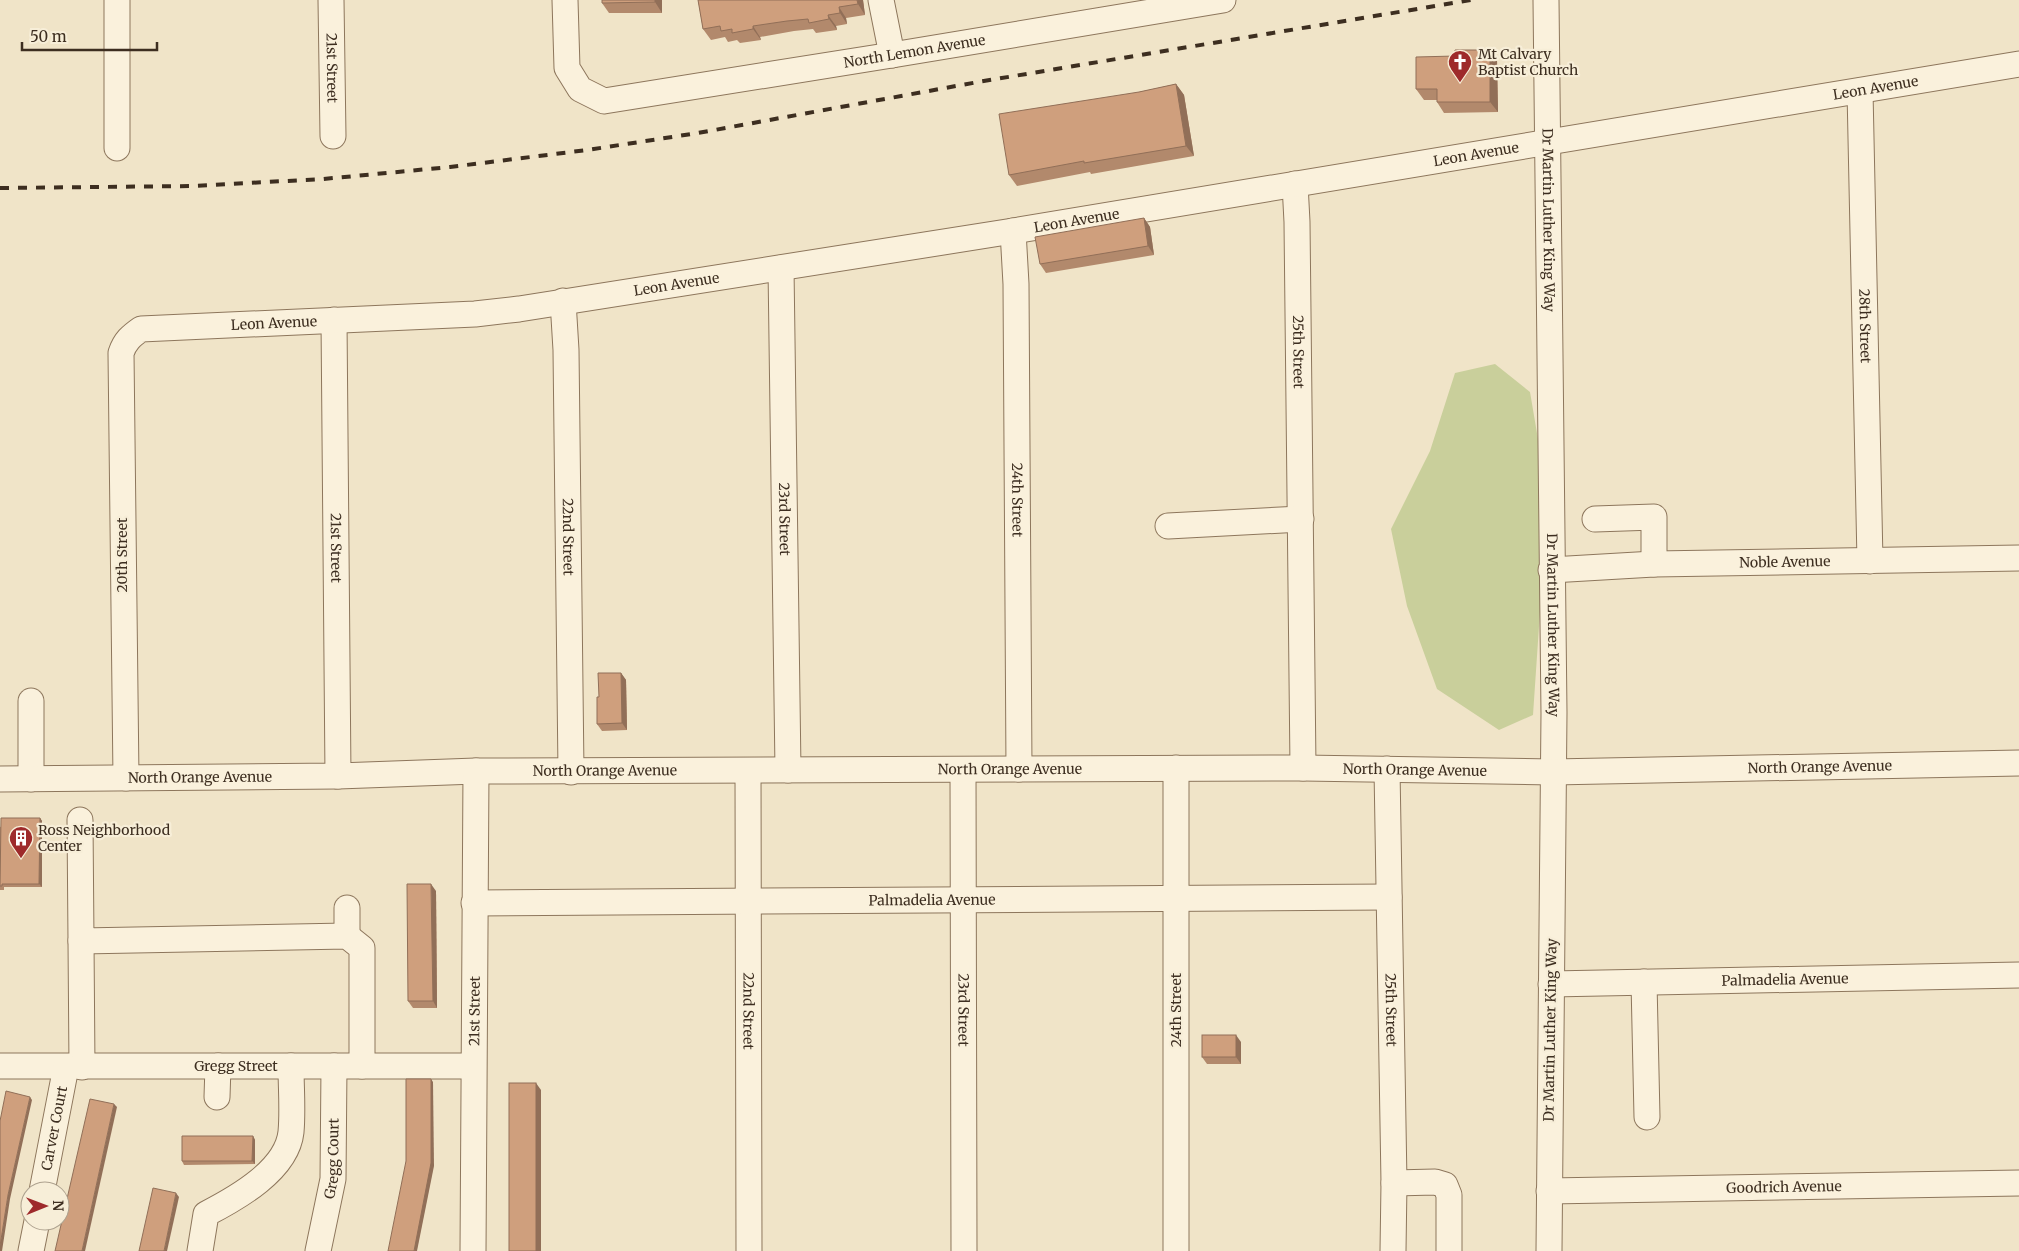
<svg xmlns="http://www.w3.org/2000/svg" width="2019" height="1251" font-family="Merriweather,serif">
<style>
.green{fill:#c9cf9b}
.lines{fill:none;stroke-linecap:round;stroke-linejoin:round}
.minor-casing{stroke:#8d765c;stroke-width:27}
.minor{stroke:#faf1dc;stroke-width:25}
.rail{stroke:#3d2e20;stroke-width:4;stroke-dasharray:9 9;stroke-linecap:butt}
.wall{fill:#b2896c}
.shaded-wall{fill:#916f58}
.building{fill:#cf9f7d;stroke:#916f58}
.labels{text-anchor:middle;stroke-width:4.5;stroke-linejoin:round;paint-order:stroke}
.street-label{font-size:14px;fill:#3d2e20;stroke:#f7eed8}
.poi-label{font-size:14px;fill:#3d2e20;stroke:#f7eed8;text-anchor:start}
</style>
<rect width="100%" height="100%" fill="#f0e4c8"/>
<path class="green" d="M1495,364L1530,392L1540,451L1541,597L1533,715L1499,730L1437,689L1407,606L1391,529L1430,451L1455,373Z"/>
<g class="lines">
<g class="minor-casing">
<g id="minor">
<path d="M117,0V148"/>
<path id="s1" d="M331,0L333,136"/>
<path id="s2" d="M565,0L567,68L580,89L604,101L892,55L1223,0"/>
<path d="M881,0L892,55"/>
<path id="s3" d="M1546,0L1554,713L1549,1251"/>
<path id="s4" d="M1860,91L1870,561"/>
<path id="s5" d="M1295,184L1297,222L1303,768"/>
<path id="s6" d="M1013,231L1016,284L1019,769"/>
<path id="s7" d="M781,268L788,770"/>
<path id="s8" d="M563,301L566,350L571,772"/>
<path id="s9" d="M334,320L338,776"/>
<path d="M1595,519L1654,517V564"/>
<path d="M1168,526L1301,519"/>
<path id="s10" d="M1551,570L1654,564L2019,558"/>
<path d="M31,701V779"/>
<path d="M1176,768V1251"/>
<path id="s11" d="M1387,769L1394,1183L1393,1251"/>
<path id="s12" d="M963,770L964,1251"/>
<path id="s13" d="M748,771L749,1251"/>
<path id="s14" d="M126,778L121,353C125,341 131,336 141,329L475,314L519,309L1013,231L2019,64"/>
<path id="s15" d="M0,779L338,776L476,771L1303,768L1553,772L2019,763"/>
<path d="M80,820L81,941L347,936L362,948V1066"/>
<path id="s16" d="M474,903L1389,897"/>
<path d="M347,908V936"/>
<path d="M81,941L82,1067"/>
<path d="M1644,982L1647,1117"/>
<path id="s17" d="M1551,984L2019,975"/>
<path id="s18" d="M0,1066H473"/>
<path d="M217,1097L218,1066"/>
<path d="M1394,1183L1435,1182L1445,1185L1449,1195V1251"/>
<path id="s19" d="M42,1191L66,1067"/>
<path id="s20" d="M1549,1191L2019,1183"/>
<path d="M31,1251L37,1221"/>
<path d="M200,1251L206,1214C237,1198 287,1170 291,1132C293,1110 291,1088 291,1066"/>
<path id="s21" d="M318,1251L333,1179L334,1066"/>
<path id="s22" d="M473,1251L476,771"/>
</g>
</g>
<use href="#minor" class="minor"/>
<path class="rail" d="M0,188L192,186L323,179L450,167L587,150L698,133L978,82L1471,0"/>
</g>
<g class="wall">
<path d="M662,0V13H609L602,3Z"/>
<path d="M698,0H863L865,15L846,18L847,24L836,26L837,30L816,33L813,29L794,31L760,37L761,40L740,43L737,40L728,42L725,37L711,40L703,29Z"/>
<path d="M1490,50L1497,60L1498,112L1444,113L1437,102V100H1424L1416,89L1455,56Z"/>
<path d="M1176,84L1184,95L1194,156L1091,174L1090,172L1017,186L1009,175L1139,92Z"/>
<path d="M1144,218L1150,227L1154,255L1046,273L1040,264Z"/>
<path d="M621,673L626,680L627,730L602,731L597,724L599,697Z"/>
<path d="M40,818L42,821V887H4V890H0V827Z"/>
<path d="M436,891L437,1008H413L408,1001Z"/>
<path d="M1241,1042V1064H1207L1202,1057Z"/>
<path d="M253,1136L255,1140V1164L184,1165L182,1161Z"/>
</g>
<g class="shaded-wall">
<path d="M655,0H662V13L655,2Z"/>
<path d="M857,0H863L865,15L858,4Z"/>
<path d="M839,7L846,18L847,24L840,13Z"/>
<path d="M828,15L836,26L837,30L829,19Z"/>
<path d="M753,26L760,37L761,40L753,29Z"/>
<path d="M1490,50L1497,60L1498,112L1490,102Z"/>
<path d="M1176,84L1184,95L1194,156L1186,146Z"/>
<path d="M1144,218L1150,227L1154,255L1148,246Z"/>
<path d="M621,673L626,680L627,730L622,723Z"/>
<path d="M40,818L42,821V887L39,884Z"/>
<path d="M431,884L436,891L437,1008L433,1001Z"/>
<path d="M1236,1035L1241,1042V1064L1236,1057Z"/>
<path d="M431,1079L433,1082L434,1166L417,1251H414Z"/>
<path d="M536,1083L541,1090V1251H536Z"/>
<path d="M30,1097L32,1100L10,1199L2,1251H0V1246L8,1195Z"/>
<path d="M114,1104L117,1107L85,1251H82Z"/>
<path d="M253,1136L255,1140V1164L252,1161Z"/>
<path d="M176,1193L179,1197L167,1251H164Z"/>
</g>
<g class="building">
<path d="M602,0H655V2L602,3Z"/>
<path d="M698,0H857L858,4L839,7L840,13L828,15L829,19L809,23L808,19L787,21L753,26V29L732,33V29L721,31L720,26L703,29Z"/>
<path d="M1455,50H1490V102H1437V89H1416V57L1455,56Z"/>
<path d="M1176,84L1186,146L1084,163V161L1009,175L999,114L1139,92Z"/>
<path d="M1144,218L1148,246L1040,264L1035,237Z"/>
<path d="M598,673H621L622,723L597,724V697H599Z"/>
<path d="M1,818H40L39,884H2V886H0Z"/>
<path d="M407,884H431L433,1001H408Z"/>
<rect x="1202" y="1035" width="34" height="22"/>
<path d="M406,1079H431V1163L414,1251H388L406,1161Z"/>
<rect x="509" y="1083" width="27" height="168"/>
<path d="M6,1091L30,1097L8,1195L0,1246V1121Z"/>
<path d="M90,1099L114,1104L82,1251H55Z"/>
<path d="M182,1136H253L252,1161H182Z"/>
<path d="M153,1188L176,1193L164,1251H139Z"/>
</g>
<defs>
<g id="church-pin" transform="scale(1.25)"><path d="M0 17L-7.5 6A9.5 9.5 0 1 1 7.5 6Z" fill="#9e2a2b" stroke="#f7eed8"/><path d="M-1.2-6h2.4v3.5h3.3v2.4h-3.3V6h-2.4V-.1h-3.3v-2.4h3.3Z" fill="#fff"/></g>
<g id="building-pin" transform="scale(1.25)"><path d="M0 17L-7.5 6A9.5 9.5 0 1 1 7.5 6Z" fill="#9e2a2b" stroke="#f7eed8"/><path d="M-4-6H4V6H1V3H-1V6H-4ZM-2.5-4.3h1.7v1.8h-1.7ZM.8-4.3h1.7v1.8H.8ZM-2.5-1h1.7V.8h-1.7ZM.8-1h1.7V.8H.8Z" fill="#fff"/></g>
</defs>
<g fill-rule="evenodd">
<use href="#church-pin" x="1460" y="62"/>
<use href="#building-pin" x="21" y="838"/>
</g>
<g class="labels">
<g class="street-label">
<text dy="5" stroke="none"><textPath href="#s2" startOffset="434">North Lemon Avenue</textPath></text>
<text dy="5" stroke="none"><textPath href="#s1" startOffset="68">21st Street</textPath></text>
<text dy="5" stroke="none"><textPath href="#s14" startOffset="2210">Leon Avenue</textPath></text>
<text dy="5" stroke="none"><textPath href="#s14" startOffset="1805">Leon Avenue</textPath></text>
<text dy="5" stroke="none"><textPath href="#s14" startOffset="1400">Leon Avenue</textPath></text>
<text dy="5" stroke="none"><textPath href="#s3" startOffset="220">Dr Martin Luther King Way</textPath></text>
<text dy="5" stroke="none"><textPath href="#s14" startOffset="995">Leon Avenue</textPath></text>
<text dy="5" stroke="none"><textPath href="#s14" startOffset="590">Leon Avenue</textPath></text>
<text dy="5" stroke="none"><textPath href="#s4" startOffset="235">28th Street</textPath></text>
<text dy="5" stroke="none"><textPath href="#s5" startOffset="168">25th Street</textPath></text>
<text dy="5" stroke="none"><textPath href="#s6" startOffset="269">24th Street</textPath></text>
<text dy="5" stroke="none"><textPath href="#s7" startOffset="251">23rd Street</textPath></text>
<text dy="5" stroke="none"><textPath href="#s8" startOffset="236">22nd Street</textPath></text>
<text dy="5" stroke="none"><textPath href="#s9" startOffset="228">21st Street</textPath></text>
<text transform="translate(122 555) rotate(-90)" y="5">20th Street</text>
<text dy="5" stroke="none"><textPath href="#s10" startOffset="234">Noble Avenue</textPath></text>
<text dy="5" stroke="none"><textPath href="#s3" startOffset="625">Dr Martin Luther King Way</textPath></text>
<text dy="5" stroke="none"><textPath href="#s15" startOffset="1820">North Orange Avenue</textPath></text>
<text dy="5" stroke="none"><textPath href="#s15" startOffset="1010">North Orange Avenue</textPath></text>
<text dy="5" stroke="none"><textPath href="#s15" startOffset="1415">North Orange Avenue</textPath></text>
<text dy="5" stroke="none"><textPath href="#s15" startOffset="605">North Orange Avenue</textPath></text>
<text dy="5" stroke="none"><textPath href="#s15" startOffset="200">North Orange Avenue</textPath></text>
<text dy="5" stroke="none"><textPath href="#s16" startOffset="458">Palmadelia Avenue</textPath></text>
<text dy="5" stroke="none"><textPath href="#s17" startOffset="234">Palmadelia Avenue</textPath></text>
<text dy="5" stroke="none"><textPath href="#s12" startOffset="240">23rd Street</textPath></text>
<text transform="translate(1176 1010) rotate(-90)" y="5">24th Street</text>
<text dy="5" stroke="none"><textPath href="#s11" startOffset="241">25th Street</textPath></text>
<text dy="5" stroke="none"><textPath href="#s22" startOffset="240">21st Street</textPath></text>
<text dy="5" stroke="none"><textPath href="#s13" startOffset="240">22nd Street</textPath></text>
<text transform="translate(1550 1030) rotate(-89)" y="5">Dr Martin Luther King Way</text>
<text dy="5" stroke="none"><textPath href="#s18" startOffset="236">Gregg Street</textPath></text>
<text dy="5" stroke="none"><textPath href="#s19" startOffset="64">Carver Court</textPath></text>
<text dy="5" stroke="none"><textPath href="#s21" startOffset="94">Gregg Court</textPath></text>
<text dy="5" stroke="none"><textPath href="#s20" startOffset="235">Goodrich Avenue</textPath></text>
</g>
<g class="poi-label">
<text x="1478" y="59">Mt Calvary<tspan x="1478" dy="16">Baptist Church</tspan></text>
<text x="38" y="835">Ross Neighborhood<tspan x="38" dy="16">Center</tspan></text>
</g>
</g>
<g transform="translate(45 1206) rotate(89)"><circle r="24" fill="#f7eed8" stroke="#ada18e"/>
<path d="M0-4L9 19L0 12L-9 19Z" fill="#9e2a2b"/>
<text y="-8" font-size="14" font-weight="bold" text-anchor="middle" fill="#3d2e20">N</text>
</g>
<path d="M22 42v8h135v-8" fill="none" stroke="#3d2e20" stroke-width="2.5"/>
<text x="30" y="42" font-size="15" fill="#3d2e20" stroke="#f7eed8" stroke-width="4" paint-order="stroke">50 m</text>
</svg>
